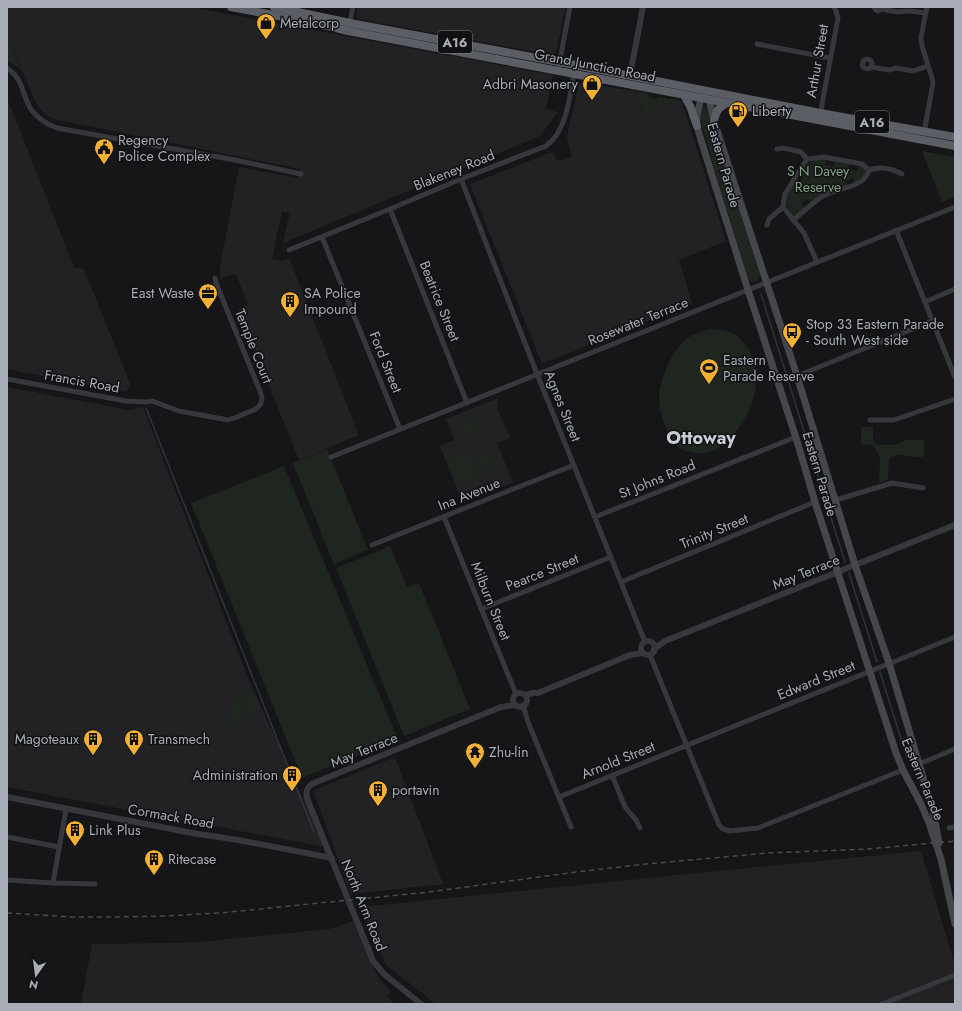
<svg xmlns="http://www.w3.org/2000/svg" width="962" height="1011" font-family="Jost,sans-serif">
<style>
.built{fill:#222225}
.green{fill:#1e261f}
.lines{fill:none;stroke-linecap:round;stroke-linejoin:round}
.stream{stroke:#2c353c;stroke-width:1.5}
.minor{stroke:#37383d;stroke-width:5}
.tertiary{stroke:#37383d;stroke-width:6}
.secondary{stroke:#45474d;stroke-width:7}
.trunk{stroke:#5b5e65;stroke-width:8}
.rail{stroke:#4a4c52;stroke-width:1.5;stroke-dasharray:5 4;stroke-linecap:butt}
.labels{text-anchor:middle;stroke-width:3;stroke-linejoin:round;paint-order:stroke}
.shield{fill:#111113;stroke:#7b7e86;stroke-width:1}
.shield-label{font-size:13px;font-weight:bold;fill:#a8adb8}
.poi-label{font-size:14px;fill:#a8adb8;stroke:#111113;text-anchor:start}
.street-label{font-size:14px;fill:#a8adb8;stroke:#111113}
.park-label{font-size:14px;fill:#7fa381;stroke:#111113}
.district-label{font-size:18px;font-weight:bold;fill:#c9ccd4;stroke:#111113}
</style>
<rect width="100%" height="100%" fill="#161618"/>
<g class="built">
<path d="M7,7H190L553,75L546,109L558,112L540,136L283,243L290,213L282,211L272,259L282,261L289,258L359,435L299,460L238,309L248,304L236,274L220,278V267L239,167L298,178L300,169L54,119L47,115L40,109L36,103L23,73L7,35Z"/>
<path d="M358,7H566L556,52L552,55L358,19L356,16Z"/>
<path d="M582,83H586L634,91L644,114L680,100L682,102L726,241L679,260L692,303L542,364L470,184L552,152L554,153L557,161L572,157L567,138V136L578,88L579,85Z"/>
<path d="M7,98L74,267L84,269L131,386L126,392L7,369Z"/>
<path d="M7,387L129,410L143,407L248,678L325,847L7,787Z"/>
<path d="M498,398L497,408L510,438L497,443L513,482L462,502L440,446L454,440L446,419Z"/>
<path d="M395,757L443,884L351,894L314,793L315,790Z"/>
<path d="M921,851L955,965V1004H436L386,965L361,907L728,870Z"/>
<path d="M353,921L375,971L381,981L391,991L387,997L392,1001L391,1002L393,1004H81L92,944L172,943L198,942L330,929Z"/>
</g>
<g class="green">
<path d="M7,34L21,70L7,60Z"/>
<path d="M635,91L646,93L651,98L657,99L658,97L680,100L644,114Z"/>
<path d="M702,107H703L706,108L709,117L760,274L758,280L753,282L749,280L713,165L708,145L702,126L701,118Z"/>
<path d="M922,151L955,157V197L942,202Z"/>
<path d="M823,159L826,160L825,165L833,166L835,162L849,164V169L857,171L858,167H862L866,170C866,177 860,180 855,183L853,178L845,181L847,185L823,193L811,203L808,199L801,204L804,207C802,209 799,212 797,214C788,218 786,203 787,197C788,192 792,187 795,183L799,185L803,178L799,176C806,164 809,161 823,159Z"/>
<path d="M711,329C718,330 726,330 732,333C737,335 742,341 746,345C755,357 758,377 755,392C751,414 730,449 706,453C702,454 698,453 694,453C684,451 677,449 672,439C664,427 659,411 659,396C659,392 660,388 661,384C666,366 675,346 691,336C697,333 704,331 711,329Z"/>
<path d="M477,417L481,430L464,436L459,423Z"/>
<path d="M861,427H873V439L877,445H896L906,440H924V457C921,457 917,457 914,457C905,456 898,452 889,458L888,480L879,483L880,457L873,445L861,444Z"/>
<path d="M327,449L368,550L334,564L293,463Z"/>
<path d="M483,450L484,452L488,451L494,466L491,467L492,469L484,472L476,453Z"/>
<path d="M469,453L478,477L458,485L448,461Z"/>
<path d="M284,466L398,739L302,778L191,503Z"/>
<path d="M390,546L407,587L419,583L470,709L404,736L336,568Z"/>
<path d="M235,690L243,692L245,724L229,728Z"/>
<path d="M244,692L254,693L260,709L255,711L246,723Z"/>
</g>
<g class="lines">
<g class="stream">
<path d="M761,294L845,562"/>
<path d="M146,408L314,832"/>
<path d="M849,573L877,662"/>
<path d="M880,672L907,758"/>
</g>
<g class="minor">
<path d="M874,7L876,10L878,11L882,9L883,7"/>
<path d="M882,9L897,12L909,11L925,13"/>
<path d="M349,26L353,7"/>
<path d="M757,44L830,58"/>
<path d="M559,65L570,7"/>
<path d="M871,67C874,61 869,58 864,60L862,65C864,69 868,70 871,67L883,69L890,70L896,68L913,71L928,66"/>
<path d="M7,68C23,79 22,93 30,108C37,118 46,124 57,128L235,160L301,174"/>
<path d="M820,115L838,18L836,11L834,7"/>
<path d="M924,133L933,83L932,78L922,46L921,37L927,7"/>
<path d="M777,149L783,148L801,152L807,159L824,157L862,164L869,170"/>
<path d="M807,159L785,194L783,207L804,233L817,262"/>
<path d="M869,170C881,166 891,168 902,174"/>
<path d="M461,179L537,374L645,642"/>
<path d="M390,209L467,403"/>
<path d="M793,220C802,213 810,205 820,198C832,189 853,189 863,180C866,177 868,174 869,170"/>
<path d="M767,225L769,219L783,207"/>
<path d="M896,230L955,377"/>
<path d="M322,237L400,429"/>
<path d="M289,250L390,209L461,179L546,146C567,132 570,94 574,72"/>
<path d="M925,302L955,289"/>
<path d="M797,376L932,321"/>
<path d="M7,379L126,401L147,402L152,401L179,411L228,420L237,417L256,409L259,406L261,403L262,398L260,391L216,283L215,278"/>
<path d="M870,420H894L955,399"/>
<path d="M331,457L955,207"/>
<path d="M836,500L892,483L923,488"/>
<path d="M444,517L516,694"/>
<path d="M595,517L796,437"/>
<path d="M372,545L574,465"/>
<path d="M621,582L815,502"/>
<path d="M481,609L611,557"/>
<path d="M650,655L719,825L723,829L730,831L758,828L903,770"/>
<path d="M523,705L528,722L571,827"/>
<path d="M919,764L955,749"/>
<path d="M612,775L625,807L636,820L640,828"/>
<path d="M559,797L955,637"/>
<path d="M949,828L955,827"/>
<path d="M7,837L59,847"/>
<path d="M7,880L53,883L95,884"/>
<path d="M53,883L66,809"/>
<path d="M882,1004L955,975"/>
</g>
<g class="tertiary">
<path d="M630,75L643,7"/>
<circle cx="648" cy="648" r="7"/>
<path d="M654,649L665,641L955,525"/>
<circle cx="520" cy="700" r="7"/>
<path d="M525,695L533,693H538L630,655L643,653"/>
<path d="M7,797L192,833L238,840L332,858"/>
<path d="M421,1004L384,974L373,961L308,801C305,793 306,787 314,783L501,707L516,705"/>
</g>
<g class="secondary">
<path d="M704,93C699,102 696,116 697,126C698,131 700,135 701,140L748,290L797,441L815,502L896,753L903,770L921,804L929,823L941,859L955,924"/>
<path d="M709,100L714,121L797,376L855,565L889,663L933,811L939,843"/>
</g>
<g class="trunk">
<path d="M231,7L320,24L348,31L955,146"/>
<path d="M274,7L350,23L575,65L820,113L955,137"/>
<path d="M684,95L690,106L697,126"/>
<path d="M714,121C716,111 718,108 727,103"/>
</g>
<path class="rail" d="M7,913L71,917H115L164,916L220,913L429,892L576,872L646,864L768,853L868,849L955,841"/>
</g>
<defs>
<g id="shop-pin" transform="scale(1)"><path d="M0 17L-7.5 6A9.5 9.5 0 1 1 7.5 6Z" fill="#f2b134" stroke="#111113"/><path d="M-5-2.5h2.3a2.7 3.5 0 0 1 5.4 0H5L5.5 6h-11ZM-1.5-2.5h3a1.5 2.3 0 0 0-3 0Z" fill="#111"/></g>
<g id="fuel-pin" transform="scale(1)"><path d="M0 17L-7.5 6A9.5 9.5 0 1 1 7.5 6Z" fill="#f2b134" stroke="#111113"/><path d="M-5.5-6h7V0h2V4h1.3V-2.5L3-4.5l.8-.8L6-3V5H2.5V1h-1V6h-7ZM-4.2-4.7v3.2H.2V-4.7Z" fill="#111"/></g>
<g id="civic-pin" transform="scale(1)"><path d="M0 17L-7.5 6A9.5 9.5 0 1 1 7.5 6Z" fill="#f2b134" stroke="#111113"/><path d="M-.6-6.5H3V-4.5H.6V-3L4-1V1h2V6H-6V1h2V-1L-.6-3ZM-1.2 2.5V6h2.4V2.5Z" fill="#111"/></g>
<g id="office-pin" transform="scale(1)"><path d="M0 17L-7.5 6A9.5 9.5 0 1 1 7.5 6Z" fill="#f2b134" stroke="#111113"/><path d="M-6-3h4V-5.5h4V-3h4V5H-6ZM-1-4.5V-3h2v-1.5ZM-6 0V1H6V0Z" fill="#111"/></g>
<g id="building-pin" transform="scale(1)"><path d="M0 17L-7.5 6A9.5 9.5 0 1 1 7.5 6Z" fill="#f2b134" stroke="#111113"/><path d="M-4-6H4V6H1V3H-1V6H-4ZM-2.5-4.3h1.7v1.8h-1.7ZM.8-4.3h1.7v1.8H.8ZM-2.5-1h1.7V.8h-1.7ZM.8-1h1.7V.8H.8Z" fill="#111"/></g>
<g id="bus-pin" transform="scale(1)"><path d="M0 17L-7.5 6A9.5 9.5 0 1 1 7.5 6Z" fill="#f2b134" stroke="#111113"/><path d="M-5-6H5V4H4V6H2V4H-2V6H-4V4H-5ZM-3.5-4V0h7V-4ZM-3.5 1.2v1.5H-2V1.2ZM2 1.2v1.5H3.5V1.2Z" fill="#111"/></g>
<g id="stadium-pin" transform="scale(1)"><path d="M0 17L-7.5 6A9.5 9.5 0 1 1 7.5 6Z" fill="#f2b134" stroke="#111113"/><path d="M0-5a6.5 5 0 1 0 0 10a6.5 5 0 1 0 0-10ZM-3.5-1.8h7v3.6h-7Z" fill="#111"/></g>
<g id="temple-pin" transform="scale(1)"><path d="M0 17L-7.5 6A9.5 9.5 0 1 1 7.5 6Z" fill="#f2b134" stroke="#111113"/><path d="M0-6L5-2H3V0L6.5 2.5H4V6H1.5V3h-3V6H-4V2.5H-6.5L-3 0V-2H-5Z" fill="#111"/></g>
</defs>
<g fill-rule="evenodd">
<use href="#shop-pin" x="266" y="23"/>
<use href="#shop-pin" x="592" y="84"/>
<use href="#fuel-pin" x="738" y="111"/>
<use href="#civic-pin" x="104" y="148"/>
<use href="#office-pin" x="208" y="293"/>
<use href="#building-pin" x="290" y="301"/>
<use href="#bus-pin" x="792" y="332"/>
<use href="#stadium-pin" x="709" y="368"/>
<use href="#building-pin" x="93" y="739"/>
<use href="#building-pin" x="134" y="739"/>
<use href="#temple-pin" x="475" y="752"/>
<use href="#building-pin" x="292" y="775"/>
<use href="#building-pin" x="378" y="790"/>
<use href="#building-pin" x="75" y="830"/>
<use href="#building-pin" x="154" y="859"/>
</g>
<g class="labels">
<g class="shield">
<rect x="438" y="31" width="34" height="22" rx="3"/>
<rect x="855" y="111" width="34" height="22" rx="3"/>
</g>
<g class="shield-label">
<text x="455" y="47">A16</text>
<text x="872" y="127">A16</text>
</g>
<g class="poi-label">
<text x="280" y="28">Metalcorp</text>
<text x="578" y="89" text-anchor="end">Adbri Masonery</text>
<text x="752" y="116">Liberty</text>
<text x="118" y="145">Regency<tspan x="118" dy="16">Police Complex</tspan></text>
<text x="194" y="298" text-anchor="end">East Waste</text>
<text x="304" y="298">SA Police<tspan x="304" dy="16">Impound</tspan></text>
<text x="806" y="329">Stop 33 Eastern Parade<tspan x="806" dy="16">- South West side</tspan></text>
<text x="723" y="365">Eastern<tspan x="723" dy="16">Parade Reserve</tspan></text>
<text x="79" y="744" text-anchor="end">Magoteaux</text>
<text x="148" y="744">Transmech</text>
<text x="489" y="757">Zhu-lin</text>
<text x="278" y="780" text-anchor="end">Administration</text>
<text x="392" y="795">portavin</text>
<text x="89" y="835">Link Plus</text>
<text x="168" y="864">Ritecase</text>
</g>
<g class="street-label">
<text transform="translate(817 61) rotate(-80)" y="5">Arthur Street</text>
<text transform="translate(595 65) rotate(11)" y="5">Grand Junction Road</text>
<text transform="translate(724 165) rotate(74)" y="5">Eastern Parade</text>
<text transform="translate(454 170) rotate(-22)" y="5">Blakeney Road</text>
<text transform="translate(440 301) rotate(68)" y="5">Beatrice Street</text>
<text transform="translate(638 321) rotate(-22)" y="5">Rosewater Terrace</text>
<text transform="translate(254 346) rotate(68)" y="5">Temple Court</text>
<text transform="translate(386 362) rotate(68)" y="5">Ford Street</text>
<text transform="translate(82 381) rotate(10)" y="5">Francis Road</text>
<text transform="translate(563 406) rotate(68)" y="5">Agnes Street</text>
<text transform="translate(820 474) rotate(73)" y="5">Eastern Parade</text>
<text transform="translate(657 479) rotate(-22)" y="5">St Johns Road</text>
<text transform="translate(469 494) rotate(-22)" y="5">Ina Avenue</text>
<text transform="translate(714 531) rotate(-22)" y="5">Trinity Street</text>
<text transform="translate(542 572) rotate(-22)" y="5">Pearce Street</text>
<text transform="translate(806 572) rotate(-22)" y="5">May Terrace</text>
<text transform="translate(491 601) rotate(68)" y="5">Milburn Street</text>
<text transform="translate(816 680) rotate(-22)" y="5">Edward Street</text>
<text transform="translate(364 750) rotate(-22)" y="5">May Terrace</text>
<text transform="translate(618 760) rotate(-22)" y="5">Arnold Street</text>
<text transform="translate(923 779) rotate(67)" y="5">Eastern Parade</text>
<text transform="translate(171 816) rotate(10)" y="5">Cormack Road</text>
<text transform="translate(364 905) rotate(68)" y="5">North Arm Road</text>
</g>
<g class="park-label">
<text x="818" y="176">S N Davey<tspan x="818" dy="16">Reserve</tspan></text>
</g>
<g class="district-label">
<text x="701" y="444">Ottoway</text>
</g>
</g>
<rect width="962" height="1011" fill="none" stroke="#a8adb8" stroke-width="16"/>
<g transform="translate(36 975) rotate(194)" stroke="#111113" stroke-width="3" paint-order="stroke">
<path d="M0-3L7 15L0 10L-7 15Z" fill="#a8adb8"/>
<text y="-6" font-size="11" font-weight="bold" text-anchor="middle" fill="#a8adb8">N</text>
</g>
</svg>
